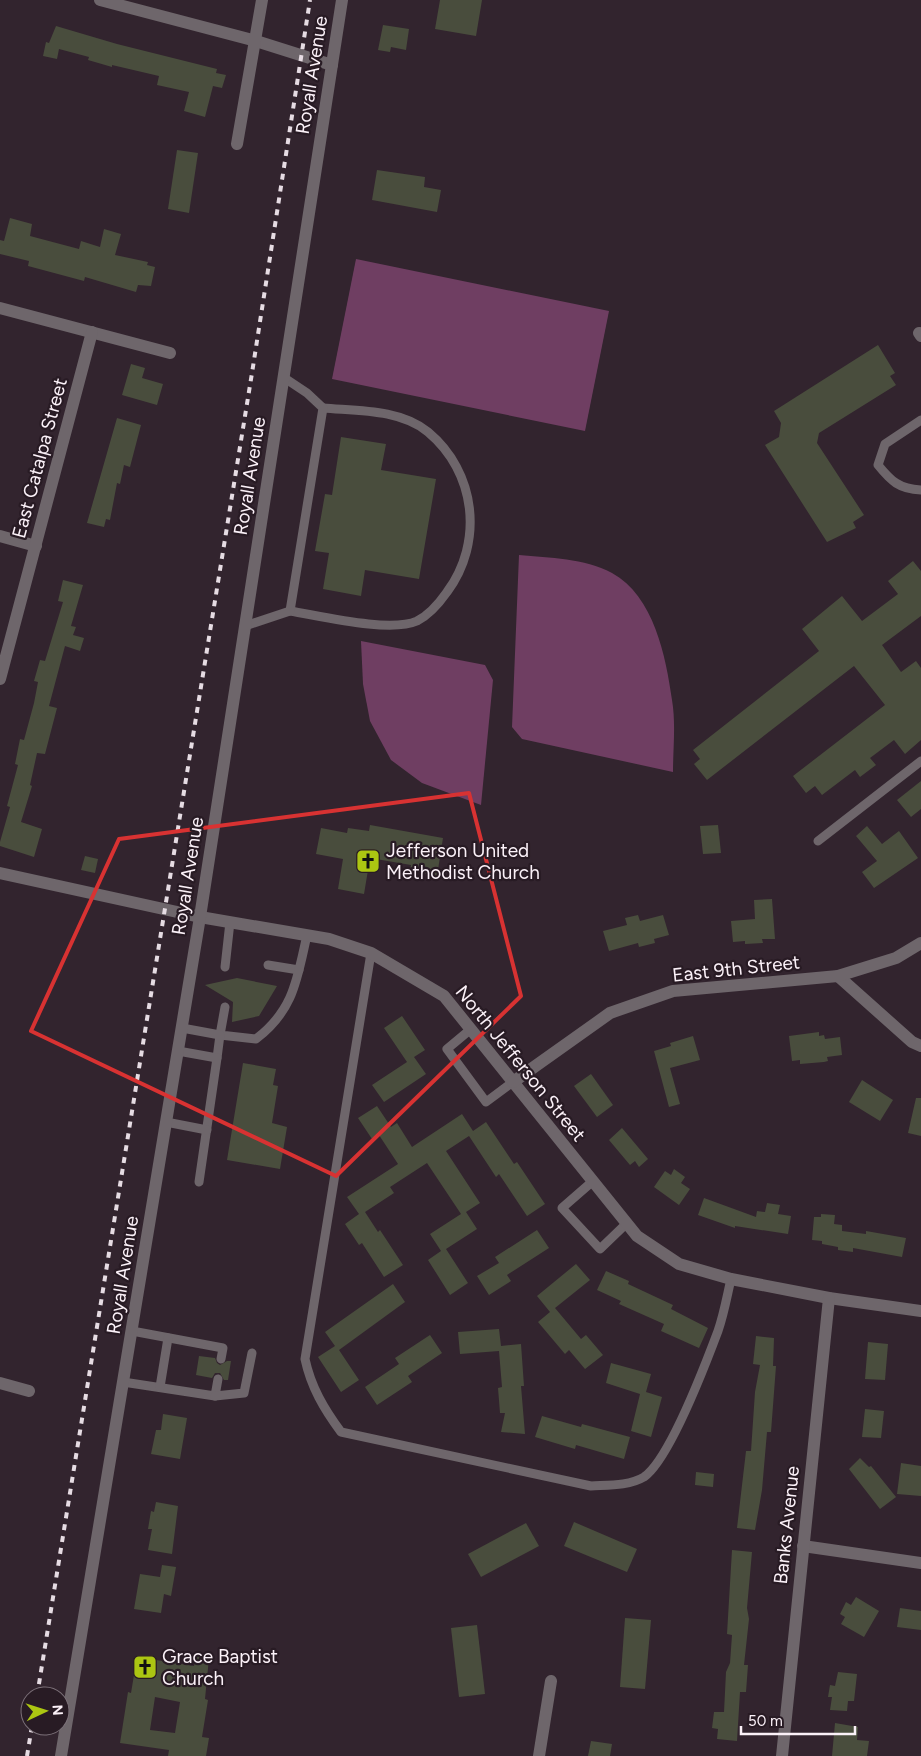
<svg xmlns="http://www.w3.org/2000/svg" width="921" height="1756" font-family="Figtree,sans-serif">
<style>
.green{fill:#6f3e62}
.building{fill:#494d3d;fill-rule:evenodd}
.lines{fill:none;stroke-linecap:round;stroke-linejoin:round}
.service{stroke:#6e666b;stroke-width:9}
.minor{stroke:#6e666b;stroke-width:12}
.tertiary{stroke:#6e666b;stroke-width:12}
.rail{stroke:#e6dce3;stroke-width:4;stroke-dasharray:6 6;stroke-linecap:butt}
.marked{fill:none;stroke:#d83232;stroke-width:4;stroke-linejoin:round}
.labels{text-anchor:middle;stroke-width:4.5;stroke-linejoin:round;paint-order:stroke}
.street-label{font-size:19px;fill:#fbf1f8;stroke:#281b24}
.poi-label{font-size:19px;fill:#fbf1f8;stroke:#281b24;text-anchor:start}
</style>
<rect width="100%" height="100%" fill="#32242e"/>
<g class="green">
<path d="M356,259L609,311L585,431L332,379Z"/>
<path d="M519,555C550,558 584,558 612,573C654,596 666,657 672,700C676,723 673,749 673,772L522,739L512,727Z"/>
<path d="M361,641L485,665L493,680L481,805L422,783L391,760L370,721L363,684Z"/>
</g>
<g class="building">
<path d="M440,0H482L476,36L435,29Z"/>
<path d="M383,25L409,29L406,50L391,47L390,52L378,50Z"/>
<path d="M56,26L117,44L217,69L216,73L226,75L222,88L213,86L205,117L184,111L189,92L157,85L159,76L112,65V67L88,60L89,57L59,49L57,59L43,56L46,42L49,43Z"/>
<path d="M177,150L198,153L189,213L168,209Z"/>
<path d="M377,170L425,177L424,187L441,190L437,212L372,200Z"/>
<path d="M10,218L32,224L30,236L79,249L81,241L100,247L104,229L121,234L115,255L148,262L147,265L155,267L151,286L138,285L136,292L85,277L84,281L28,266L29,261L0,254V240L4,241Z"/>
<path d="M878,345L895,373L890,376L896,385L819,433L817,443L864,515L853,522L856,528L827,542L765,445L779,437L781,423L774,411Z"/>
<path d="M131,364L145,368L142,378L163,384L157,405L122,395Z"/>
<path d="M117,418L141,425L130,467L124,465L120,484L117,483L110,520L106,519L104,527L87,523Z"/>
<path d="M341,437L386,444L381,470L436,479L419,579L365,570L361,596L323,589L329,553L315,551L325,494L332,495Z"/>
<path d="M913,561L921,571V616L882,645L901,672L916,661L921,668V740L905,754L894,740L870,758L876,765L860,777L855,770L822,795L815,786L806,793L793,776L885,705L854,666L707,780L694,764L700,759L693,750L819,651L802,629L842,596L862,621L898,594L888,581Z"/>
<path d="M63,580L83,585L71,626L76,627L73,635L84,638L80,651L65,646L49,706L57,708L45,754L37,753L30,785L32,786L21,822L42,829L34,857L0,846V842L10,807L7,806L18,765L15,764L20,739L24,740L34,703L38,682L34,681L40,660L45,661L63,602L58,601Z"/>
<path d="M921,781V809L911,817L897,800Z"/>
<path d="M370,825L443,838L437,876L410,871L411,865L370,858L364,894L338,889L343,859L316,854L321,828L347,833L348,828L369,831Z"/>
<path d="M718,825L721,853L703,854L700,826Z"/>
<path d="M867,826L882,844L899,831L918,858L874,888L862,872L877,861L856,836Z"/>
<path d="M85,856L98,859L95,873L81,870Z"/>
<path d="M772,899L775,939H762L763,943L745,944V941L733,942L731,921L755,919L754,900Z"/>
<path d="M638,915L640,921L663,915L669,935L654,939L655,943L639,947L638,943L609,951L603,931L627,925L625,918Z"/>
<path d="M237,978L277,986L259,1016L232,1022L233,1002L205,985Z"/>
<path d="M402,1016L425,1050L414,1057L426,1074L384,1102L372,1085L407,1062L384,1028Z"/>
<path d="M819,1032V1036L824,1035L825,1039L840,1037L842,1055L827,1057L828,1061L824,1062L800,1064V1060L792,1061L789,1036Z"/>
<path d="M693,1036L700,1060L670,1068L680,1104L669,1107L654,1051L671,1046L670,1043Z"/>
<path d="M243,1063L276,1069L273,1085L278,1086L272,1123L287,1127L280,1169L227,1160Z"/>
<path d="M591,1074L613,1105L597,1117L574,1086Z"/>
<path d="M862,1080L893,1100L880,1121L849,1102Z"/>
<path d="M916,1098H921V1136L908,1133Z"/>
<path d="M377,1106L391,1127L397,1123L412,1147L462,1114L473,1131L486,1122L514,1164L517,1162L545,1204L527,1216L499,1174L496,1177L469,1136L446,1151L480,1203L466,1212L477,1229L446,1249L468,1283L450,1295L428,1260L441,1251L430,1234L461,1214L427,1163L390,1187L394,1193L365,1212L378,1232L380,1230L403,1265L384,1277L362,1243L359,1245L345,1224L359,1214L347,1197L398,1164L379,1135L372,1139L358,1118Z"/>
<path d="M622,1128L648,1159L639,1167L635,1161L630,1165L609,1140Z"/>
<path d="M674,1169L685,1177L681,1183L690,1189L679,1205L654,1187L665,1171L671,1175Z"/>
<path d="M704,1198L756,1217L757,1211L765,1212L767,1203L780,1205L778,1214L791,1216L788,1234L735,1226V1228L698,1215Z"/>
<path d="M821,1214L835,1215L834,1224L842,1225V1231L866,1234V1231L906,1238L902,1257L853,1248V1252L838,1250V1247L822,1244V1241L812,1240L814,1217H821Z"/>
<path d="M537,1230L549,1248L507,1275L511,1281L489,1295L477,1276L499,1263L495,1257Z"/>
<path d="M576,1264L590,1280L555,1308L581,1339L586,1335L603,1355L585,1369L569,1350L565,1354L538,1322L550,1312L537,1296Z"/>
<path d="M606,1271L629,1281L628,1284L673,1305L671,1309L708,1328L699,1348L661,1331L664,1324L619,1304L621,1301L597,1290Z"/>
<path d="M393,1284L405,1302L339,1350L359,1380L341,1392L318,1357L335,1346L325,1332Z"/>
<path d="M499,1329L501,1346L521,1344L524,1386H521L525,1434L501,1432L505,1413H500L498,1388L502,1387L499,1351L460,1354L458,1332Z"/>
<path d="M430,1335L442,1353L408,1376L412,1382L377,1405L365,1387L399,1364L395,1358Z"/>
<path d="M756,1336L774,1338L773,1366H776L771,1432H767L762,1490L755,1530L737,1528L746,1451H751L755,1392L760,1365L753,1364Z"/>
<path d="M868,1342L888,1344L885,1380L865,1379Z"/>
<path d="M199,1356L215,1358L217,1363L220,1365L227,1361H231L228,1380H224L220,1373H215L212,1378L196,1375Z"/>
<path d="M611,1363L651,1374L646,1392L662,1397L651,1437L631,1431L640,1394L606,1383Z"/>
<path d="M865,1409L884,1411L881,1438L862,1437Z"/>
<path d="M163,1414L187,1418L180,1459L151,1454L156,1430H161Z"/>
<path d="M542,1416L581,1427L582,1424L630,1437L624,1459L576,1445L575,1449L535,1437Z"/>
<path d="M860,1458L869,1467L871,1466L896,1497L880,1509L849,1469Z"/>
<path d="M901,1463L921,1466V1496L897,1494Z"/>
<path d="M696,1472L714,1474L713,1487L695,1485Z"/>
<path d="M156,1502L178,1506L172,1554L148,1550L152,1529H148L151,1511L154,1512Z"/>
<path d="M574,1522L637,1549L627,1572L564,1546Z"/>
<path d="M526,1523L539,1546L481,1577L468,1554Z"/>
<path d="M732,1550L752,1552L747,1608L749,1619L744,1665H748L746,1692H740L737,1741L717,1739L718,1729L712,1728L714,1712H724L726,1672L730,1663L732,1635L727,1634Z"/>
<path d="M162,1565L176,1567L171,1596L164,1594L161,1613L134,1609L140,1574L160,1577Z"/>
<path d="M856,1597L879,1611L864,1637L841,1624L845,1617L840,1614L846,1602L851,1605Z"/>
<path d="M900,1608L921,1611V1630L897,1627Z"/>
<path d="M625,1618L651,1620L645,1689L620,1687Z"/>
<path d="M477,1625L485,1694L459,1697L451,1628Z"/>
<path d="M196,1655L209,1658L205,1699L208,1700L202,1737L209,1738L206,1756H168L169,1750L120,1743L128,1692L131,1693L137,1657L194,1666ZM155,1697L180,1702L175,1733L150,1730Z"/>
<path d="M838,1672L857,1674L854,1701H848L847,1711L830,1710L832,1697H828L830,1685L835,1686Z"/>
<path d="M835,1723L858,1727L857,1740L869,1741L867,1756H832Z"/>
<path d="M591,1741L612,1744L610,1756H588Z"/>
</g>
<g class="lines">
<g class="service">
<path d="M921,420L885,444L878,465C891,481 899,489 921,490"/>
<path d="M290,611C321,616 390,633 417,621C429,615 440,602 447,592C484,542 476,472 428,432C400,409 357,411 323,408"/>
<path d="M245,626L290,611L323,408L307,393L283,377"/>
<path d="M818,841L921,761"/>
<path d="M371,953L305,1359C311,1387 324,1409 341,1432L591,1486C608,1485 629,1486 644,1477C670,1459 706,1363 718,1331C724,1314 727,1296 731,1279"/>
<path d="M268,965L299,970"/>
<path d="M225,967L230,922"/>
<path d="M225,1007L220,1035L256,1039C294,1010 297,979 307,935"/>
<path d="M182,1028L220,1035L217,1058"/>
<path d="M471,1029L447,1049L486,1102L513,1082"/>
<path d="M178,1051L217,1058L199,1182"/>
<path d="M166,1122L207,1130"/>
<path d="M593,1181L562,1208L600,1249L627,1223"/>
<path d="M132,1331L223,1348L221,1359"/>
<path d="M123,1382L215,1396L218,1379"/>
<path d="M160,1387L168,1338"/>
<path d="M215,1396L244,1393L252,1353"/>
</g>
<g class="minor">
<path d="M100,0L256,41L332,65"/>
<path d="M237,144L262,0"/>
<path d="M0,308L170,353"/>
<path d="M919,333L921,336"/>
<path d="M0,536L36,546"/>
<path d="M0,679L92,332"/>
<path d="M200,917L329,939L371,953L444,996L637,1236L679,1264L731,1279L829,1298L921,1311"/>
<path d="M838,976L912,1042L921,1046"/>
<path d="M513,1082L610,1013L673,991L838,976L896,958L921,943"/>
<path d="M0,1383L29,1391"/>
<path d="M803,1546L921,1563"/>
<path d="M539,1756L551,1681"/>
<path d="M782,1756L829,1298"/>
</g>
<g class="tertiary">
<path d="M0,873L200,917"/>
<path d="M61,1756L200,917L342,0"/>
</g>
<g class="rail">
<path d="M37,1696L252,373L310,0"/>
<path d="M27,1756L32,1726"/>
</g>
</g>
<path class="marked" d="M469,793L521,996L336,1176L31,1031L119,839Z"/>
<defs>
<g id="church-square" transform="scale(1.25)"><rect x="-9" y="-9" width="18" height="18" rx="4" fill="#acc612" stroke="#281b24"/><path d="M-1.2-6h2.4v3.5h3.3v2.4h-3.3V6h-2.4V-.1h-3.3v-2.4h3.3Z" fill="#111"/></g>
</defs>
<g fill-rule="evenodd">
<use href="#church-square" x="368" y="861"/>
<use href="#church-square" x="145" y="1667"/>
</g>
<g class="labels">
<g class="street-label">
<text transform="translate(311 75) rotate(-81)" y="7">Royall Avenue</text>
<text transform="translate(39 458) rotate(-75)" y="7">East Catalpa Street</text>
<text transform="translate(249 476) rotate(-81)" y="7">Royall Avenue</text>
<text transform="translate(187 876) rotate(-81)" y="7">Royall Avenue</text>
<text transform="translate(736 968) rotate(-6)" y="7">East 9th Street</text>
<text transform="translate(521 1063) rotate(51)" y="7">North Jefferson Street</text>
<text transform="translate(122 1275) rotate(-81)" y="7">Royall Avenue</text>
<text transform="translate(786 1525) rotate(-84)" y="7">Banks Avenue</text>
</g>
<g class="poi-label">
<text x="386" y="857">Jefferson United<tspan x="386" dy="22">Methodist Church</tspan></text>
<text x="162" y="1663">Grace Baptist<tspan x="162" dy="22">Church</tspan></text>
</g>
</g>
<g transform="translate(45 1711) rotate(86)"><circle r="24" fill="#281b24" stroke="#7c7179"/>
<path d="M0-4L9 19L0 12L-9 19Z" fill="#acc612"/>
<text y="-8" font-size="14" font-weight="bold" text-anchor="middle" fill="#fbf1f8">N</text>
</g>
<path d="M741 1726v8h114v-8" fill="none" stroke="#fbf1f8" stroke-width="2.5"/>
<text x="748" y="1726" font-size="15" fill="#fbf1f8" stroke="#281b24" stroke-width="4" paint-order="stroke">50 m</text>
</svg>
